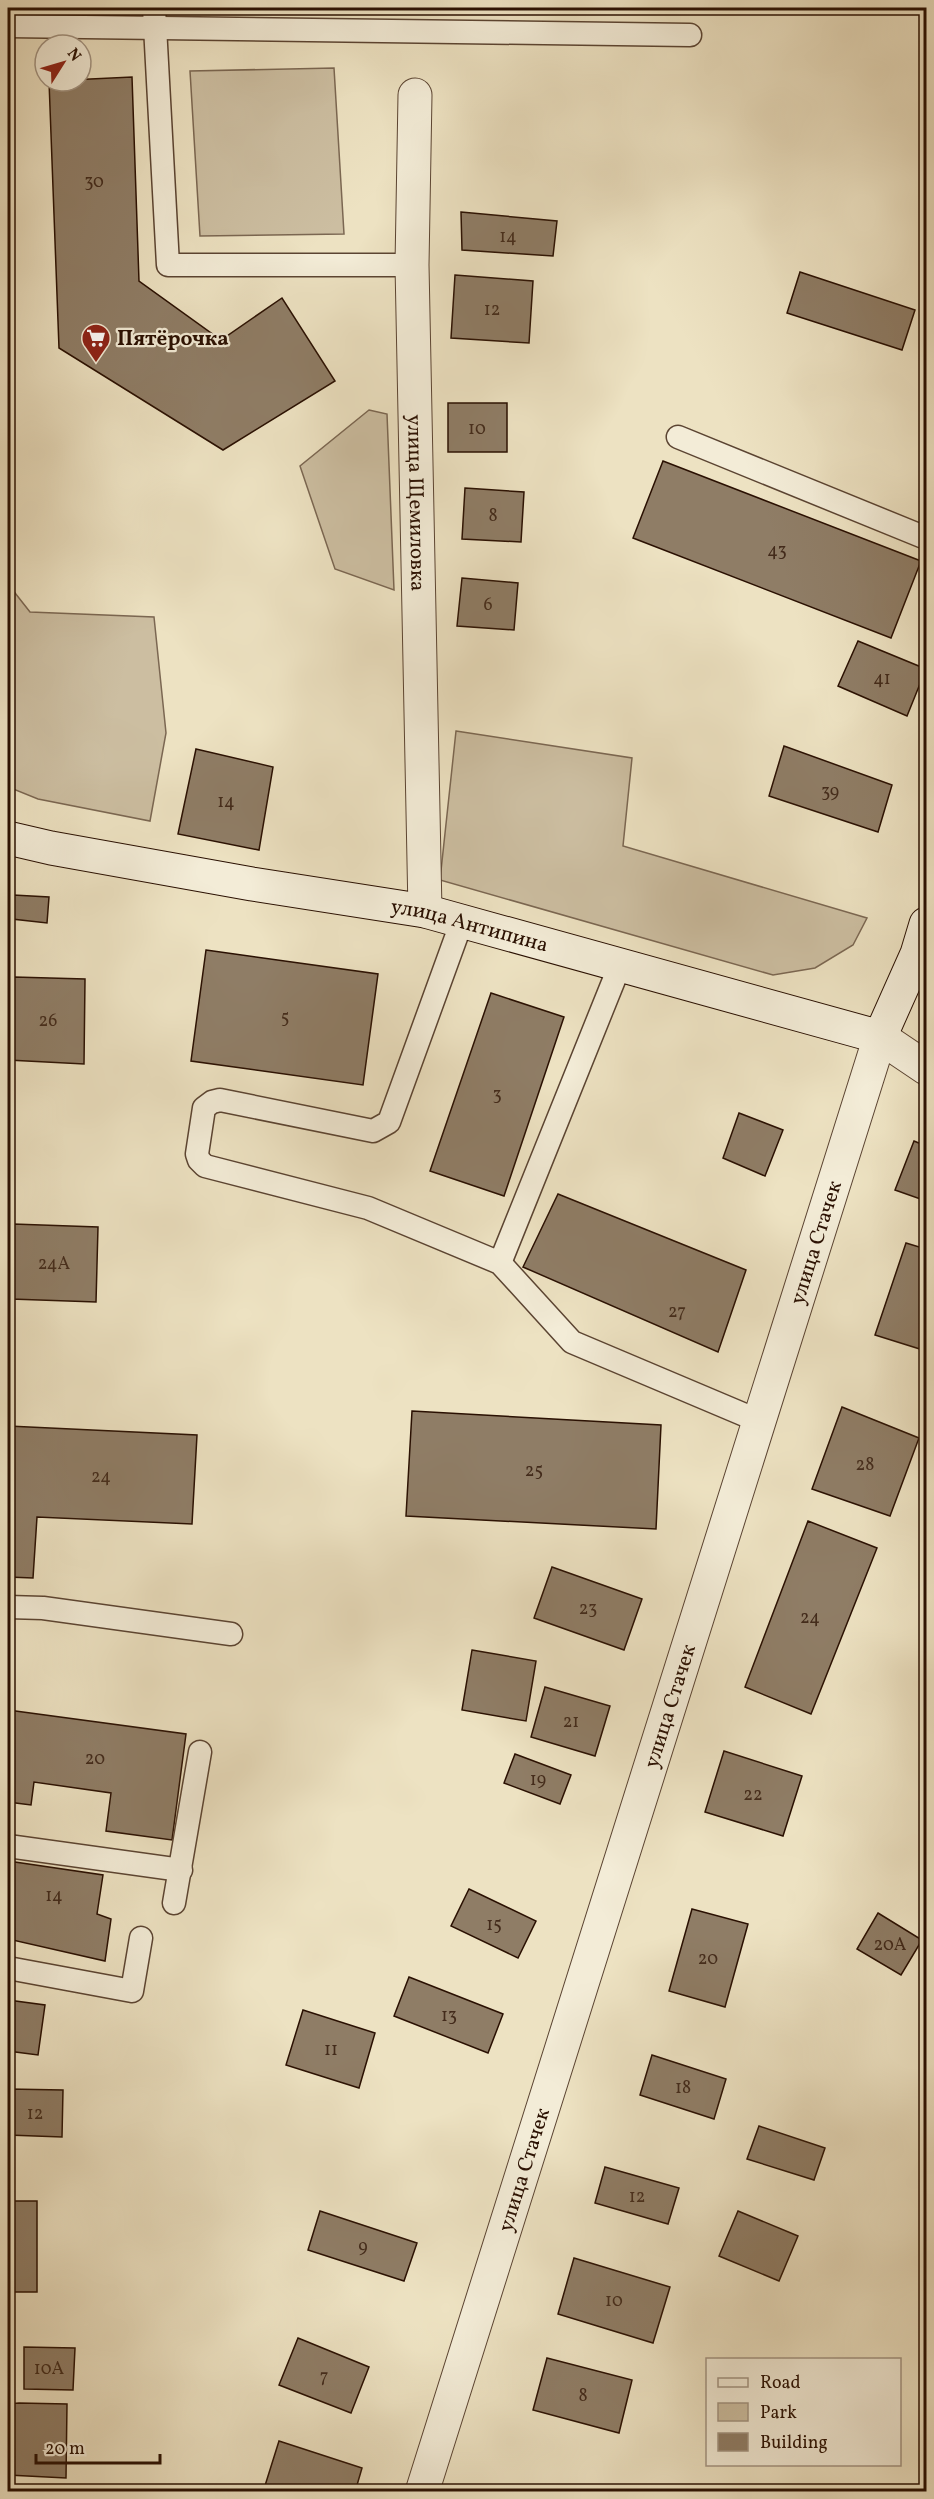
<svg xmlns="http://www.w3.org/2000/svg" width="934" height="2499" font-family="Vollkorn,serif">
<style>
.green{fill:#ccbea1;stroke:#7b6752;stroke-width:1.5}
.building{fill:#8f7d66;stroke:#2a1002;stroke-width:1.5}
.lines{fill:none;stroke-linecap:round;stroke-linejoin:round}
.lane-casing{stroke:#5b4432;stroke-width:25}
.street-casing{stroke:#5b4432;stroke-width:35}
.secondary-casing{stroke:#2a1002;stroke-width:35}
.lane{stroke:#f3ecd7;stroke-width:22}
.street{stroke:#f3ecd7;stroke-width:33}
.secondary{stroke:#f3ecd7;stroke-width:33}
.labels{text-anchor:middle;stroke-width:4.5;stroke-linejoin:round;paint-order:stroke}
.number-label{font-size:18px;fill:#432b1b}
.poi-label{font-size:21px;font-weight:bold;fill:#2a1002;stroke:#f3ecd7;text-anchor:start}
.street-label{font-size:21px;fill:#2a1002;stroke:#f3ecd7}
</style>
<rect width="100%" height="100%" fill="#ede2c2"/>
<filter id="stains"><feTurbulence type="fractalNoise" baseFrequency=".00333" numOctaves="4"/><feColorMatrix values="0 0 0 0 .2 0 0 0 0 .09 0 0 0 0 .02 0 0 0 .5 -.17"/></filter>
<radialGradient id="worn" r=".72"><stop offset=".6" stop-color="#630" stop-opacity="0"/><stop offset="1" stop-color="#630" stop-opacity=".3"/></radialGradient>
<g class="green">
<path d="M334,68L344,234L200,236L190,71Z"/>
<path d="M369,410L387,414L394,590L335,569L300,466Z"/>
<path d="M8,584L30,612L154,617L166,733L150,821L38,799L11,788L8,790Z"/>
<path d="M456,731L632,758L623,846L867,918L853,945L815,968L773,975L440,880Z"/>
</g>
<g class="building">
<path d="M468,8H601V10Z"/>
<path d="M132,77L139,281L221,340L282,298L335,381L223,450L59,348L49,81Z"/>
<path d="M461,212L557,221L553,256L462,250Z"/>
<path d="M800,272L915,310L902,350L787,313Z"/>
<path d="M455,275L533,281L529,343L451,338Z"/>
<rect x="448" y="403" width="59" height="49"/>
<path d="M663,461L921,561L891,638L633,538Z"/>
<path d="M465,488L524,492L521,542L462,539Z"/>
<path d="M462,578L518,583L514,630L457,626Z"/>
<path d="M858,641L926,669L907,716L838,686Z"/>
<path d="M784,746L892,785L878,832L769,796Z"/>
<path d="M196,749L273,767L259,850L178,834Z"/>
<path d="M13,895L49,897L47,923L12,919Z"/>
<path d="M206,950L378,974L363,1085L191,1061Z"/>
<path d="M14,977L85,979L84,1064L8,1060Z"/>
<path d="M491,993L564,1017L504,1196L430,1171Z"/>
<path d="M739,1113L783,1130L765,1176L723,1158Z"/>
<path d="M914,1141L926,1146V1201L895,1190Z"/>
<path d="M558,1194L746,1270L718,1352L523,1267Z"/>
<path d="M13,1224L98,1227L96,1302L11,1299Z"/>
<path d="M906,1243L926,1249V1341L923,1350L875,1335Z"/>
<path d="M842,1407L919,1438L890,1516L812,1489Z"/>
<path d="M412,1411L661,1425L656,1529L406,1516Z"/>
<path d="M8,1426L197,1435L192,1524L37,1517L33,1578L8,1577Z"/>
<path d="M808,1521L877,1548L811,1714L745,1687Z"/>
<path d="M552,1567L642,1599L624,1650L534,1618Z"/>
<path d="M472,1650L536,1661L526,1721L462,1710Z"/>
<path d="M545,1687L610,1706L595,1756L531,1737Z"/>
<path d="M8,1710L186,1734L172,1840L106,1831L111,1793L34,1782L31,1805L8,1802Z"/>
<path d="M724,1751L802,1776L783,1836L705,1812Z"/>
<path d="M515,1754L571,1775L560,1804L504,1783Z"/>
<path d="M8,1861L103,1875L97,1914L111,1919L105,1961L8,1939Z"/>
<path d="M469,1889L536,1921L518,1958L451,1926Z"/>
<path d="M692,1909L748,1924L725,2007L669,1991Z"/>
<path d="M878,1913L922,1940L901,1975L857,1949Z"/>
<path d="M409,1977L503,2014L488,2053L394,2016Z"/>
<path d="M8,2000L45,2005L38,2055L8,2051Z"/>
<path d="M303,2010L375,2033L359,2088L286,2065Z"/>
<path d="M652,2055L726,2079L714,2119L640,2095Z"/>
<path d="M8,2089L63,2090L62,2137L8,2135Z"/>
<path d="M759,2126L825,2148L814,2180L747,2159Z"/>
<path d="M605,2167L679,2188L668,2224L595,2203Z"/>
<rect x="8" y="2201" width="29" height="91"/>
<path d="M320,2211L417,2243L404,2281L308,2250Z"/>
<path d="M738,2211L798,2236L779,2281L719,2256Z"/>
<path d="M574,2258L670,2287L653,2343L558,2314Z"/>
<path d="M298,2338L369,2367L351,2413L279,2385Z"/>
<path d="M24,2347L75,2348L73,2390L24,2389Z"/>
<path d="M547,2358L632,2380L619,2433L533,2410Z"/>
<path d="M19,2403L67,2404L66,2478L8,2475V2404Z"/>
<path d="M279,2441L362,2468L355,2492H263Z"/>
</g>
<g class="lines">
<g class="lane-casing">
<g id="lane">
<path d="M154,8L168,265H412"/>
<path d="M8,26L690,35"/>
<path d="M678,437L926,538"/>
<path d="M462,921L389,1122L373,1131L220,1100L212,1102L204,1108L197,1154L199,1160L205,1166L368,1208L500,1263L572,1342L759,1421"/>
<path d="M500,1263L620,965"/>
<path d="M8,1607L43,1608L231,1634"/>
<path d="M8,1846L181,1870"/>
<path d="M174,1903L200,1752"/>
<path d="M8,1968L132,1991L141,1938"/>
</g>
</g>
<g class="street-casing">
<g id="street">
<path id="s1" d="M415,95L412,265L425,911"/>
<path id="s2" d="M422,2492L880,1037L926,1068"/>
</g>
</g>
<g class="secondary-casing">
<g id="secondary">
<path id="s3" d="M8,838L51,848L252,884L425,911L880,1037L917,954L926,924"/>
</g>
</g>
<use href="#lane" class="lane"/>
<use href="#street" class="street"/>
<use href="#secondary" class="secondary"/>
</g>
<defs>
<g id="supermarket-pin" transform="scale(1.5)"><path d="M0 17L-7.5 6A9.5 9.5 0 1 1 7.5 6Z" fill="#8f2418" stroke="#f3ecd7"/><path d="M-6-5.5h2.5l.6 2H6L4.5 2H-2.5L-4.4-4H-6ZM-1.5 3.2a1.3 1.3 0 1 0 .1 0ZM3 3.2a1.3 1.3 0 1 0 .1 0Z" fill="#fff"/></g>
</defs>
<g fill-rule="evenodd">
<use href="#supermarket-pin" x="96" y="338"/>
</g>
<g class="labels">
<g class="number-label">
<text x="94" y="187">30</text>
<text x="508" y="242">14</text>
<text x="492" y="315">12</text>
<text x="477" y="434">10</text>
<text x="493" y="521">8</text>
<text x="777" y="556">43</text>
<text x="488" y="610">6</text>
<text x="882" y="684">41</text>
<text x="830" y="797">39</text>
<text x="226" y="807">14</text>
<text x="285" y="1023">5</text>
<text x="48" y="1026">26</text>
<text x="497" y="1100">3</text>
<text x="54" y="1269">24А</text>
<text x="677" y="1317">27</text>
<text x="865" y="1470">28</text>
<text x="534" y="1476">25</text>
<text x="101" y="1482">24</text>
<text x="588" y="1614">23</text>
<text x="810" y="1623">24</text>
<text x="571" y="1727">21</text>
<text x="95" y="1764">20</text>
<text x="538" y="1785">19</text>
<text x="753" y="1800">22</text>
<text x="54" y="1901">14</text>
<text x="494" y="1930">15</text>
<text x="890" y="1950">20А</text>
<text x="708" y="1964">20</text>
<text x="449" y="2021">13</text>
<text x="331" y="2055">11</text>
<text x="683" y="2093">18</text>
<text x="35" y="2119">12</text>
<text x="637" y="2202">12</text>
<text x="363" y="2252">9</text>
<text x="614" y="2306">10</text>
<text x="49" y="2374">10А</text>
<text x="324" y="2382">7</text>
<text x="583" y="2401">8</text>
</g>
<g class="poi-label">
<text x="117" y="345">Пятёрочка</text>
</g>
<g class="street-label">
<text dy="7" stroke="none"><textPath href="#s1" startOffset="408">улица Щемиловка</textPath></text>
<text dy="7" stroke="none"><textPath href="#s3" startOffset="470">улица Антипина</textPath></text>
<text dy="7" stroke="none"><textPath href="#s2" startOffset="1310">улица Стачек</textPath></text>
<text dy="7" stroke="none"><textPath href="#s2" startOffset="824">улица Стачек</textPath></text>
<text dy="7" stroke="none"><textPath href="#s2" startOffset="338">улица Стачек</textPath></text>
</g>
</g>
<rect width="934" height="2499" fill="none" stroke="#ede2c2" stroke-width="30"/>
<rect x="9" y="9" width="916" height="2481" fill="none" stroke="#2a1002" stroke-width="3"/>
<rect x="15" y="15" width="904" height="2469" fill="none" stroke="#2a1002" stroke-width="1.5"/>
<rect x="706" y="2358" width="195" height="108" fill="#f3ecd7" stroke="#a39482" stroke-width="1.5"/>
<rect x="718" y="2378" width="30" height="9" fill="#f3ecd7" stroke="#a39482" stroke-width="1.5"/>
<text x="760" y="2388" font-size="18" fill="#2a1002">Road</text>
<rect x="718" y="2403" width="30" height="18" fill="#ccbea1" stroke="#a39482" stroke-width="1.5"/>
<text x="760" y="2418" font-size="18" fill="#2a1002">Park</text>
<rect x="718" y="2433" width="30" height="18" fill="#8f7d66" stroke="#a39482" stroke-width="1.5"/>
<text x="760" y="2448" font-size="18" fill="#2a1002">Building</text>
<g transform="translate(63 63) rotate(53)"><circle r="28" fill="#f3ecd7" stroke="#a39482" stroke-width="1.5"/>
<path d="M0-4.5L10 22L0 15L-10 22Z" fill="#8f2418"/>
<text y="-9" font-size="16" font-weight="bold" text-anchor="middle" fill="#2a1002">N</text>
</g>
<path d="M36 2454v9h124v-9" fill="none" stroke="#2a1002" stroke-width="3"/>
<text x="45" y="2454" font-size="18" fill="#2a1002" stroke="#f3ecd7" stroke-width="4.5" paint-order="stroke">20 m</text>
<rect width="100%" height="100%" filter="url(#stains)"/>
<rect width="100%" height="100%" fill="url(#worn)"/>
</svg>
